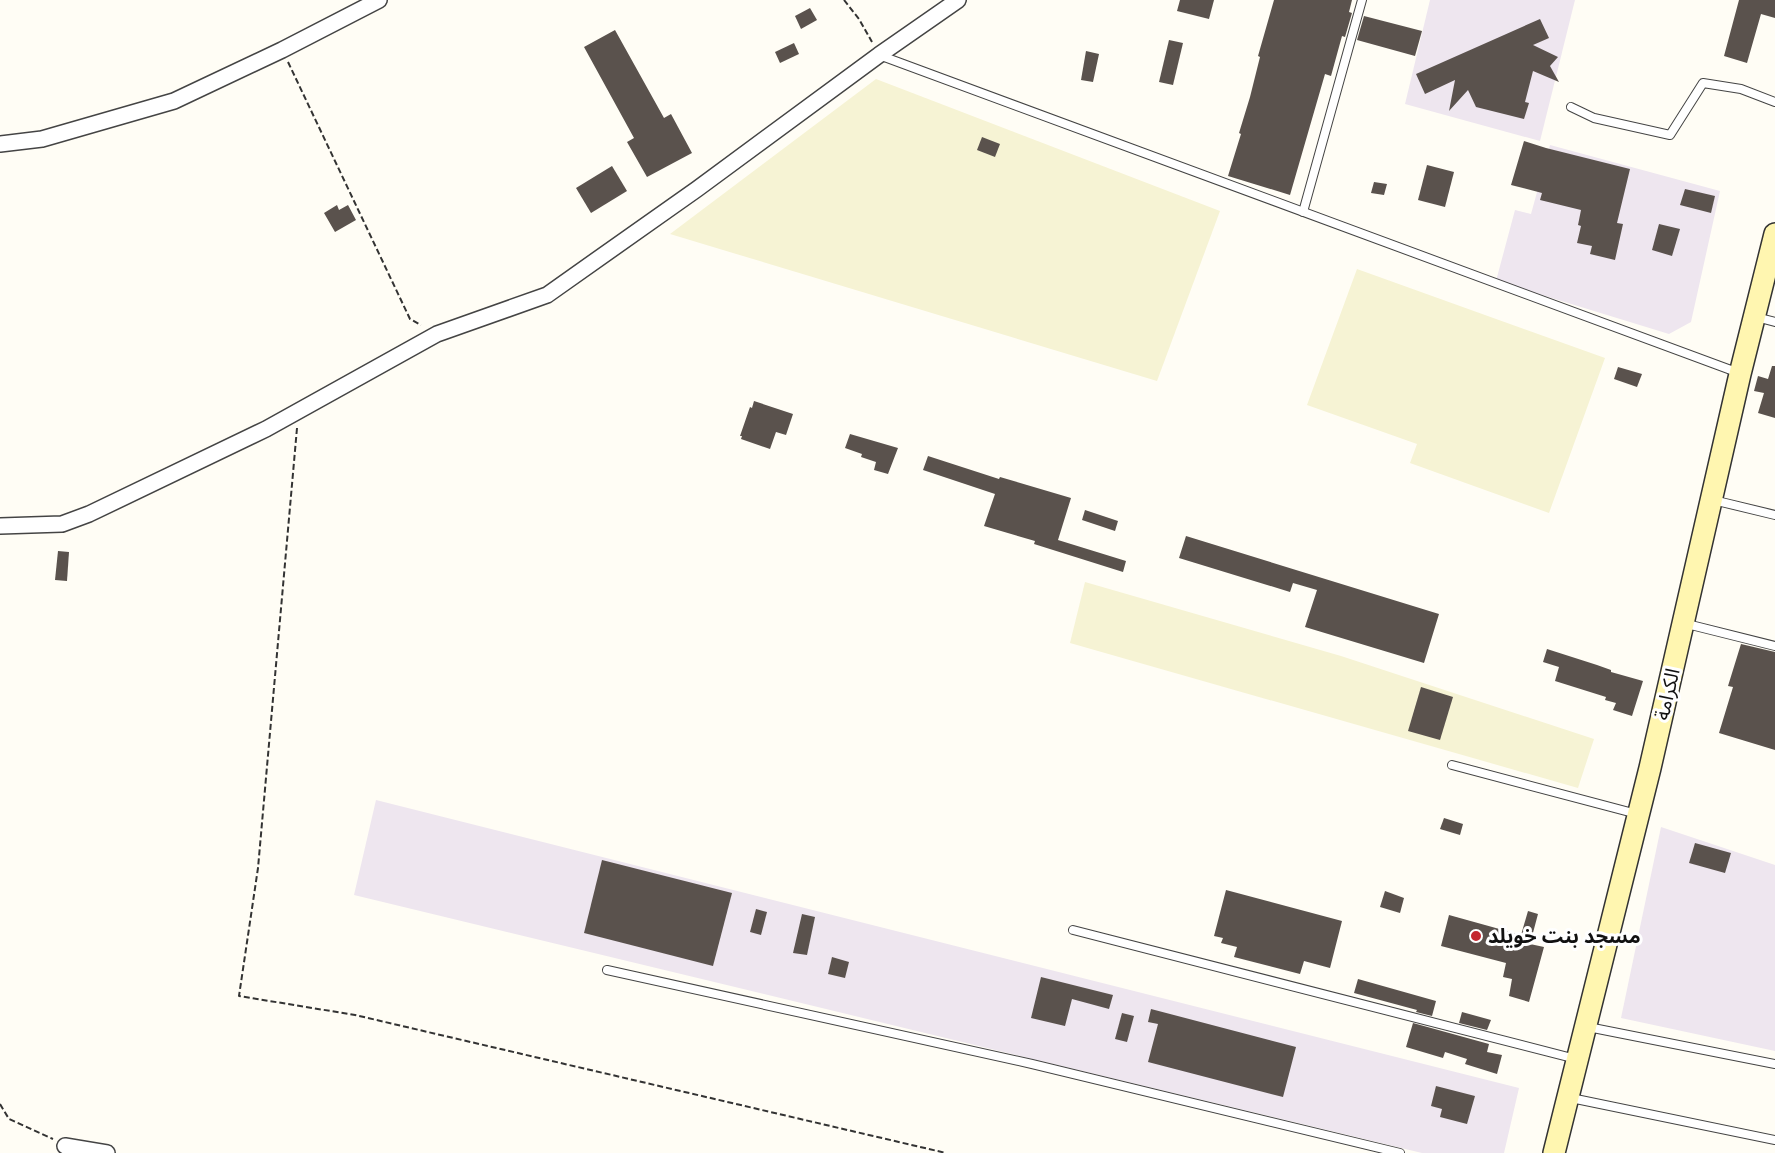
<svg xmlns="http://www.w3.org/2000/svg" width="1775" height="1153" font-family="'Libre Baskerville','Noto Sans Arabic',serif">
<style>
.industrial{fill:#eee6ef}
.farmland{fill:#f6f3d4}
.building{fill:#5a524d}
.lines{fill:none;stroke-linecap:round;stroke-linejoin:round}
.lane-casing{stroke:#444;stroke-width:10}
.street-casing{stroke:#444;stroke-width:18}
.secondary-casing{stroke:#333;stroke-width:24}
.path{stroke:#333;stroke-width:2;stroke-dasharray:6 3;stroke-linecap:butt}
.lane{stroke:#fff;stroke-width:8}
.street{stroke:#fff;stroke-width:15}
.secondary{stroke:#fff6b0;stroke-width:21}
.poi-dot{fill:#c4262e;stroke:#fff;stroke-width:2}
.labels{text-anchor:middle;stroke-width:6;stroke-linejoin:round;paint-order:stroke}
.street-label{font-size:20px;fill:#111;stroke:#fff}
.poi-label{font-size:20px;font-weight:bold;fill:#111;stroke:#fff;text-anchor:start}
</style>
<rect width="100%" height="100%" fill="#fffdf5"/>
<g class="industrial">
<path d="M1430,0H1575L1540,141L1405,104Z"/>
<path d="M1550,145L1720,191L1691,322L1669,334L1496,281L1515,210L1531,214Z"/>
<path d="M376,800L1519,1088L1504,1153H1422L354,895Z"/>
<path d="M1661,827L1775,865V1051L1621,1018Z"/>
</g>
<g class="farmland">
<path d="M876,79L1220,211L1157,381L670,234Z"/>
<path d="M1357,269L1605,358L1549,513L1410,463L1417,444L1307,405Z"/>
<path d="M1085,582L1341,656L1594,739L1578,788L1070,643Z"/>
</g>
<g class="building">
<path d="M1180,0H1214L1209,19L1177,11Z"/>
<path d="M1274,0H1352L1349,12L1352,13L1345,37L1342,36L1331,76L1325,74L1290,195L1228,176L1241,134L1239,133L1250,97L1260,57L1258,56Z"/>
<path d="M1739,0H1775V18L1761,14L1747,63L1724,56Z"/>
<path d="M810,8L817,20L801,29L795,16Z"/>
<path d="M1364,16L1422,31L1415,56L1357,40Z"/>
<path d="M1540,19L1549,38L1533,45L1558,57L1550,66L1559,82L1533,71L1525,102L1529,103L1524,119L1476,107L1468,90L1449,111L1455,80L1425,94L1416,74Z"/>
<path d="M615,30L664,118L671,114L692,153L647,177L627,142L634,138L584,47Z"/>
<path d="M1169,40L1183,43L1173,85L1159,82Z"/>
<path d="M794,43L799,54L780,63L775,52Z"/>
<path d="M1086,51L1099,54L1093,82L1081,80Z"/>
<path d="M982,137L1000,144L995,157L977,150Z"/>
<path d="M1524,141L1546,148L1630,169L1617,223L1623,224L1615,260L1590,254L1592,246L1577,243L1581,226L1578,225L1581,210L1540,200L1542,193L1511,185Z"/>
<path d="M1427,165L1454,172L1445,207L1418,200Z"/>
<path d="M612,166L627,191L591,213L576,188Z"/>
<path d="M1374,182L1387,184L1384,195L1371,193Z"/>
<path d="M1685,189L1715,196L1711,213L1680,205Z"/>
<path d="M337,205L339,210L348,205L356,220L335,232L324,213Z"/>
<path d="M1659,224L1680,229L1672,256L1652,250Z"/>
<path d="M1772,366H1775V418L1758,413L1764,393L1754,391L1758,376L1768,379Z"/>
<path d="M1618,367L1642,374L1637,387L1614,379Z"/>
<path d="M754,401L793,414L786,435L776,432L770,449L741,439L742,436H740L750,407L752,408Z"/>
<path d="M850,434L898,448L888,474L874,470L876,462L861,457L862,454L845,448Z"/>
<path d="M928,456L999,479L1000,477L1071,498L1058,540L1126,561L1123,572L1034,544L1035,541L984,526L995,494L923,470Z"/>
<path d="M1085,510L1118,521L1115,531L1082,520Z"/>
<path d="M1186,536L1439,614L1424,663L1305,627L1317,590L1293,583L1290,592L1179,558Z"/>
<path d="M58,551L69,552L67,581L55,580Z"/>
<path d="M1741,644L1775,652V750L1719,733L1733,687L1728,686Z"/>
<path d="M1547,649L1597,665L1611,670V672L1643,681L1632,716L1613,710L1616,703L1605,700L1606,697L1555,681L1559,667L1543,662Z"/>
<path d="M1421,687L1453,697L1440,740L1408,731Z"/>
<path d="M1444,818L1463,824L1460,835L1440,829Z"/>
<path d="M1695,843L1731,853L1725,873L1689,863Z"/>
<path d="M602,860L732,893L713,966L584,933Z"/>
<path d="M1226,890L1342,921L1330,968L1304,961L1300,974L1234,957L1237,947L1221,943L1223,938L1214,936Z"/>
<path d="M1385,891L1404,898L1400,913L1380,907Z"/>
<path d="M756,909L767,912L761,935L750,932Z"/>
<path d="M1528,911L1538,914L1530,944L1544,947L1529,1002L1509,996L1512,979L1503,977L1506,963L1441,946L1449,915L1521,935Z"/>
<path d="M802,914L815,917L807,955L793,953Z"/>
<path d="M832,957L849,962L845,978L828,974Z"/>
<path d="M1041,977L1113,995L1109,1009L1072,999L1065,1026L1031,1018Z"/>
<path d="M1358,979L1436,1001L1432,1016L1416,1012L1417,1010L1354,993Z"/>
<path d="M1151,1009L1296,1047L1283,1097L1148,1062L1158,1024L1148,1022Z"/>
<path d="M1462,1012L1491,1020L1487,1030L1459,1023Z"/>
<path d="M1122,1013L1134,1016L1127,1042L1115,1039Z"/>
<path d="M1413,1023L1489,1044L1487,1052L1502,1055L1497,1074L1465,1064L1467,1059L1445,1052L1443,1058L1406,1047Z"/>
<path d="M1436,1086L1475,1096L1467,1124L1440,1117L1442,1109L1431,1106Z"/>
</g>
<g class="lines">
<g class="lane-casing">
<g id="lane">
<path d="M879,55L1739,373"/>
<path d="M1571,107L1594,118L1670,135L1703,83L1741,89L1775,102"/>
<path d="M1303,212L1362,0"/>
<path d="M1756,317L1775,322"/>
<path d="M1713,500L1775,515"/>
<path d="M1683,623L1775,646"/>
<path d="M1452,765L1637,814"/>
<path d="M1073,930L1576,1059"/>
<path d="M607,970L1032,1064L1400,1153"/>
<path d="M1588,1027L1775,1064"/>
<path d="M1571,1098L1775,1140"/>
</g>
</g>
<g class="street-casing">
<g id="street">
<path d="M0,144L42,139L174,101L282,50L379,0"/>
<path d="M0,526L62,524L89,514L266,429L437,334L547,295L697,189L879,55L958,0"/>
<path d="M65,1146L107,1153"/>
</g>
</g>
<g class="secondary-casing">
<path id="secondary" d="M1554,1153L1650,768L1740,374L1775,234"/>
</g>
<g class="path">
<path d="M844,0L859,19L872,42"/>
<path d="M288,62L410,319L421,325"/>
<path d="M297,428L258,868L239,996L355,1015L946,1153"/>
<path d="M0,1104L9,1119L53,1139"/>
</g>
<use href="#lane" class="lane"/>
<use href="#street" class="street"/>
<use href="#secondary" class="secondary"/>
</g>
<circle class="poi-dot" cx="1476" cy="936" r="6"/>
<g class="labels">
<g class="street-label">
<text transform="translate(1667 694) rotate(-77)" y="7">الكرامة</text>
</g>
<g class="poi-label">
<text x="1488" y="943">مسجد بنت خويلد</text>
</g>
</g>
</svg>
